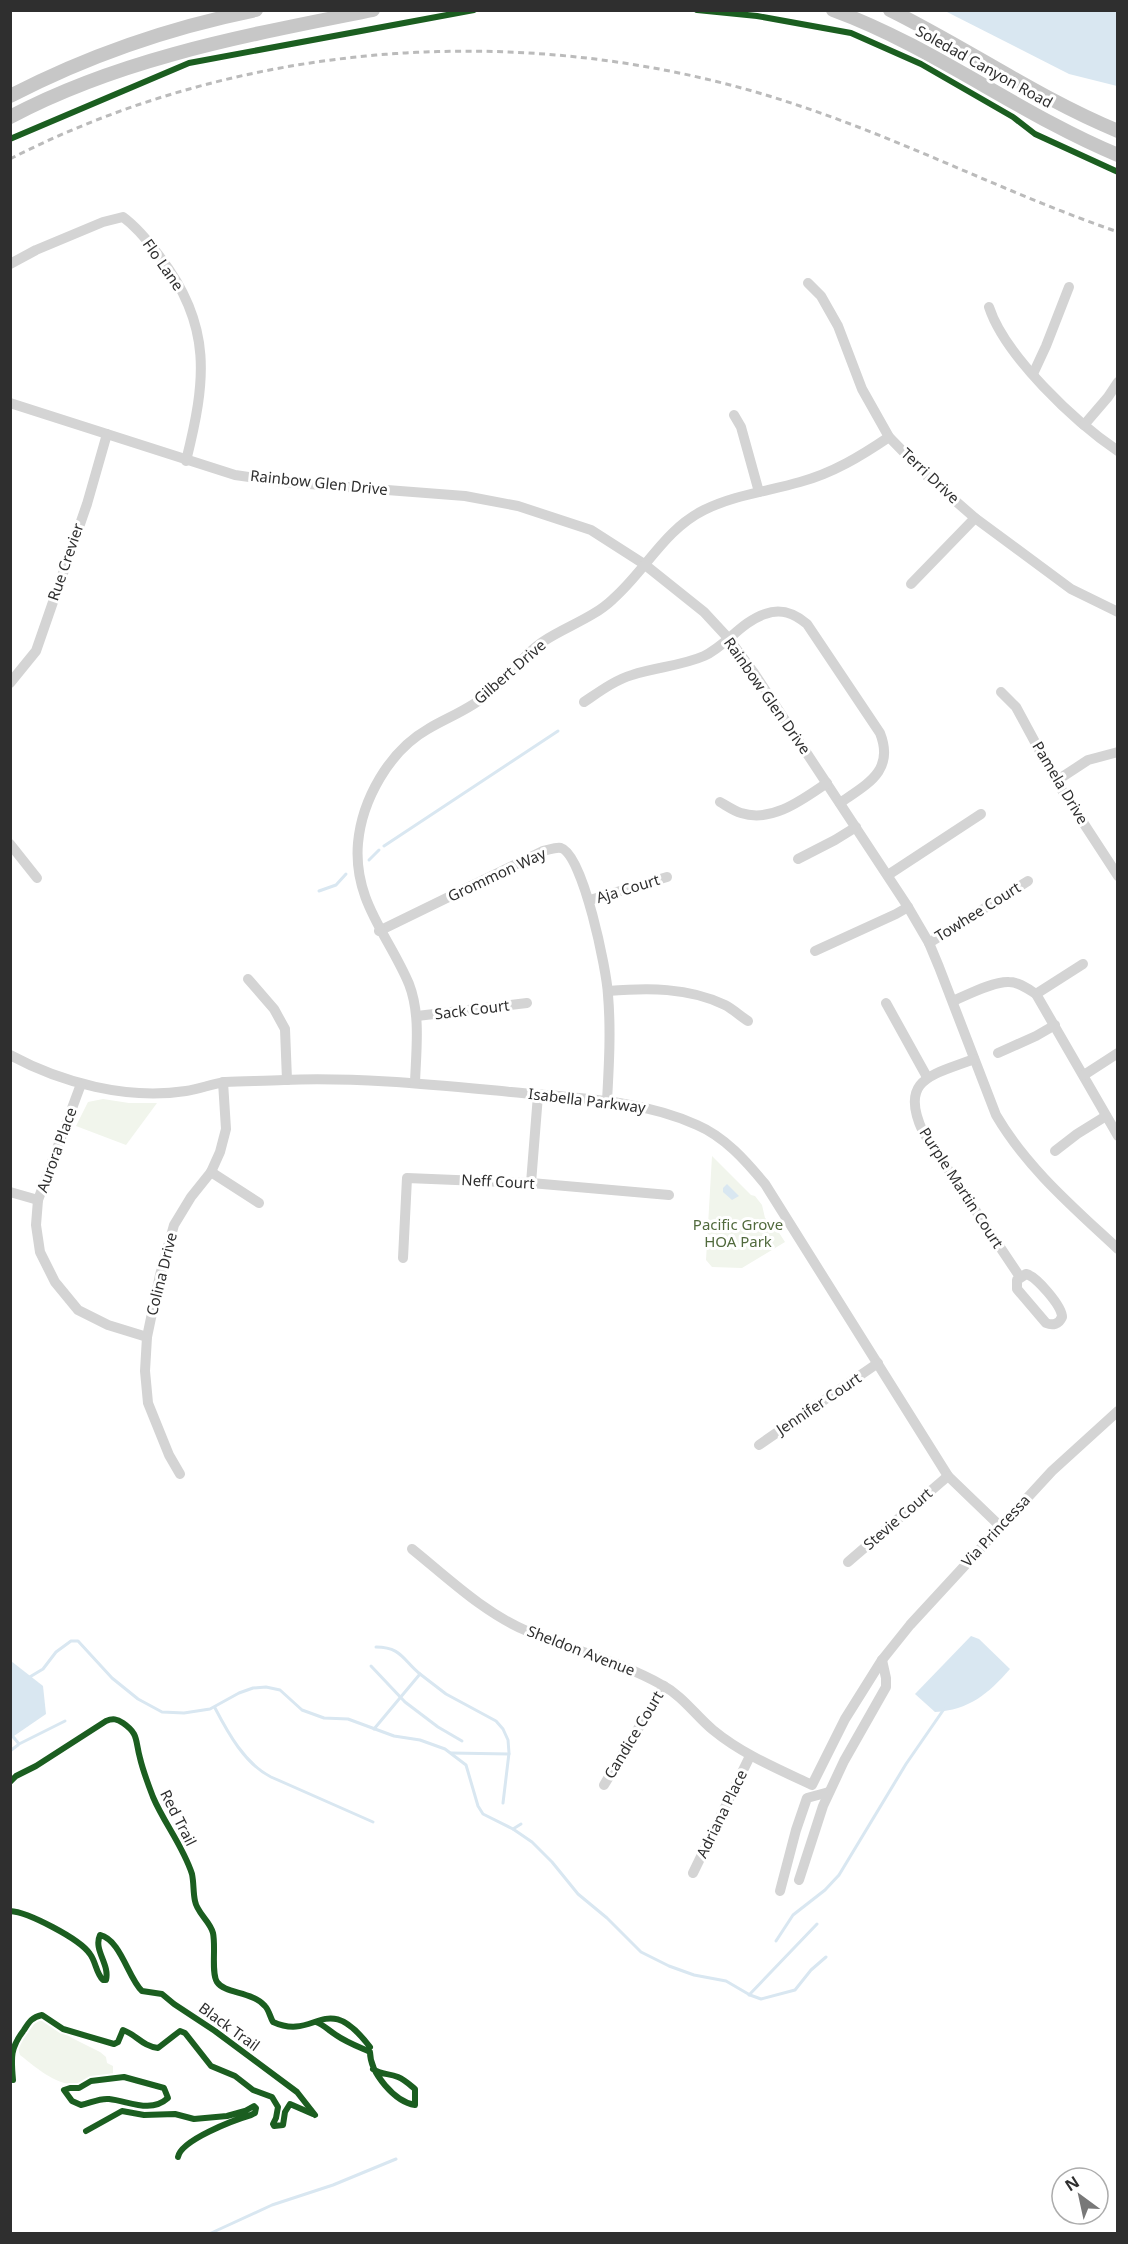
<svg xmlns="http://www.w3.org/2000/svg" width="1128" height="2244" font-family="'Noto Sans',sans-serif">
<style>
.green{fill:#f1f5ec}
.water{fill:#d9e7f1}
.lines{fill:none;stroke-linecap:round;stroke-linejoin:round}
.stream{stroke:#d9e7f1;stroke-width:3}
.minor{stroke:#d4d4d4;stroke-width:10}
.major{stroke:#c7c7c7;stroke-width:14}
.rail{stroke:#bbb;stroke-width:3;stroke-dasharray:6 4.5;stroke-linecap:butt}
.cycleway-casing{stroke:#fff;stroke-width:10}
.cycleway{stroke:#1b5e20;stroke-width:6}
.labels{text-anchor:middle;stroke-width:6;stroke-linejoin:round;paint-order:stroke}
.street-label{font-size:15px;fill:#2f2f2f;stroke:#fff}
.park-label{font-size:15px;fill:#516a3d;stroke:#fff}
</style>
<rect width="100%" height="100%" fill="#fff"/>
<g class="green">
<path d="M103,1099L129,1103H157L126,1145L76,1126L88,1102Z"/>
<path d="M712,1156L751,1195L755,1196L762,1205L765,1218L774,1225L785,1242L742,1268L712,1267L706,1260Z"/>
<path d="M43,2020L72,2038L100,2052L106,2057L107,2063L113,2066V2075C101,2076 91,2083 80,2084C57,2087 37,2068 20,2055C14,2042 30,2022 43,2020Z"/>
</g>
<g class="water">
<path d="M945,11H1117V86L1069,74Z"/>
<path d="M727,1184L739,1196L732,1200L723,1192V1188Z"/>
<path d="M971,1636L979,1639L1010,1669C988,1694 969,1710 935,1712L915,1694Z"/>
<path d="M11,1661L43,1686L46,1714L11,1738Z"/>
</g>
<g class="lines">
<g class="stream">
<path d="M384,846L558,731"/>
<path d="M369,860L379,850"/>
<path d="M319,891L336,885L346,874"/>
<path d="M376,1647C401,1647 403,1660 420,1674"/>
<path d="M371,1666L405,1702L438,1727L462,1741"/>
<path d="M28,1678L43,1669L56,1652L71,1641H78L112,1678L138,1699L162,1712L184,1713L210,1709L239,1693L253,1688L266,1687L280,1690L302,1710L324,1718L348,1719L394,1736L420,1740L445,1749L466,1765L478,1806L483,1814L513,1829L532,1842L552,1862L578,1894L607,1918L641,1952L669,1966L694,1975L726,1981L750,1995L761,1999L795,1990L811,1970L826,1957"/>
<path d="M215,1708C228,1733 245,1764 271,1777L373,1822"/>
<path d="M374,1729L420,1674L446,1694L496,1721L503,1729L508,1740L509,1753L503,1803"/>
<path d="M10,1733L19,1744L65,1721"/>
<path d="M10,1751L18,1745"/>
<path d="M451,1753L509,1754"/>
<path d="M513,1829L521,1824"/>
<path d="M776,1941L793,1915L825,1890L839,1875L906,1764L944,1709"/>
<path d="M749,1995L817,1924"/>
<path d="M209,2234L272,2205L333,2185L396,2159"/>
</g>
<g class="minor">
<path d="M10,264L36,250L103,222L123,217C138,228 149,242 160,257C213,326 206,381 186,461"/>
<path d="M808,283L821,296L838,326L862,389L889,437L928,477L975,518L1071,589L1118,612"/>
<path d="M989,307C1005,356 1075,422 1118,451"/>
<path d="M1033,374L1046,346L1069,287"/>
<path d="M10,403L235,475L283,482L465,496L518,506L591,530L644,564L704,612L729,639L754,673L908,907L929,943L939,967L996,1115C1027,1168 1073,1207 1118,1249"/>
<path d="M734,415L741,427L759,492"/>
<path d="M1084,425L1108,397L1118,382"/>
<path d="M911,584L975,518"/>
<path d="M10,683L36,651L87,504L107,434"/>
<path d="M1001,692L1016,707L1056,781L1118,876"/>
<path d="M584,702C599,692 615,680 632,675C656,667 681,666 704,656C726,646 741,622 765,614C781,608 794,613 807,624L880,733C895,771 867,784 840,803"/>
<path d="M1056,781L1088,760L1118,752"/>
<path d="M720,802C727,806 734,811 741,813C772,823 802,800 827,783"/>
<path d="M10,844L37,878"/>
<path d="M798,859L835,840L856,827"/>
<path d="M888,875L981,814"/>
<path d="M590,900L667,877"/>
<path d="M379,931L543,851C549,850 555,847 561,848C583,854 607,971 608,995C611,1030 609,1065 607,1101"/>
<path d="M929,943L1028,881"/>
<path d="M815,951L896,914L908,907"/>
<path d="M248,979L274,1009L285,1029L287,1080"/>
<path d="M608,991C647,988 688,987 725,1005C733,1009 740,1016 748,1021"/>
<path d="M1036,994L1083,964"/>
<path d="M953,1001C967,995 994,981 1009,982C1019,982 1028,989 1036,994L1118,1136"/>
<path d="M886,1003L927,1077"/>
<path d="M417,1016L527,1003"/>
<path d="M998,1053L1036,1036L1055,1025"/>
<path d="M10,1055C62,1083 127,1100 186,1091C199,1089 212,1084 225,1082C245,1081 265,1081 284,1080C360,1077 435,1085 511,1092C573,1098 639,1099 697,1125C725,1137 746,1161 765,1184L948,1476L1000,1526"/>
<path d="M974,1059C933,1075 898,1078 923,1132L1020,1277"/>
<path d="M1084,1075L1118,1053"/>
<path d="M415,1083C416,1051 421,1015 409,984C389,936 353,901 358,843C362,800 389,751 428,729C448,717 471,709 489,693C509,677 522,655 544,641C567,626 593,618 613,599C646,570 664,530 704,510C734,495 769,491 800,482C833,473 861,456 889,437"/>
<path d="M81,1084L38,1200L36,1225L40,1252L55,1282L78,1310L108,1325L147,1337"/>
<path d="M1055,1151L1077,1134L1106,1116"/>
<path d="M211,1172L259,1203"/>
<path d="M531,1183L538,1095"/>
<path d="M10,1192L38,1200"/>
<path d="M403,1258L407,1178L531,1183L669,1195"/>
<path d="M1026,1274C1036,1276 1062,1306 1062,1317C1059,1324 1053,1326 1046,1323L1017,1289V1280Z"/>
<path d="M759,1445L878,1363"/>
<path d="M180,1474L169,1455L148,1403L145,1371L147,1337L160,1275L174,1225L191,1197L211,1172L220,1152L226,1129L223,1082"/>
<path d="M412,1549C448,1578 484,1613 527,1631C572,1650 619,1661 662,1685C683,1696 695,1715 713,1730C742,1754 778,1769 812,1785L845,1719L882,1660L910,1625L1052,1471L1118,1411"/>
<path d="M848,1562L948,1476"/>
<path d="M604,1785L664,1686"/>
<path d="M693,1873L750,1756"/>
<path d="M799,1880L823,1806L844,1761L886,1687V1678L882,1660"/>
<path d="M780,1891L796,1830L807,1798L829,1792"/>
</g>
<g class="major">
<path d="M833,10C934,47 1019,114 1118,155"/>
<path d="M890,10C967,48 1038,98 1118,131"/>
<path d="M10,96C87,56 172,27 256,10"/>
<path d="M10,117C123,57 249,35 373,10"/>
</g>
<path class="rail" d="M10,159C250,36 540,19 794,104C904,140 1008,194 1118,232"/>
<g class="cycleway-casing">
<g id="cycleway">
<path d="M697,10L757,16L851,33L921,64L1013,117L1035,134L1118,172"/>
<path d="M10,139L189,63L474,10"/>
<path d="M10,1782L16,1776L36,1766L106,1721C113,1718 117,1719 123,1723C139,1734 135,1740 140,1758C143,1771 148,1784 153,1797C164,1823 183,1846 192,1874C194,1884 193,1892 195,1901C197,1913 210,1921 213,1933C216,1947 211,1973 217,1982C225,1994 252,1991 265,2006C269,2010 270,2017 273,2022C317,2042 325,1988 370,2047"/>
<path d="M10,1911C28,1912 80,1939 90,1954C96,1962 96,1973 103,1980H106C110,1964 93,1950 100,1935C121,1940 128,1978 142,1991L162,1994L174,2004L215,2031L297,2092L315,2115"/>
<path d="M316,2022C324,2025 328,2030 336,2035C346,2042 359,2047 370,2052C370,2073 395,2102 415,2105V2089C410,2085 405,2080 398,2077C389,2073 381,2075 373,2069"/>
<path d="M124,2077L164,2088L168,2098C150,2114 129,2101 109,2099C99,2098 91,2103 81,2105L72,2101L64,2090L70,2088H79L91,2081Z"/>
<path d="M13,2080C11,2058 10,2048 24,2030C29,2022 32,2017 42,2015L63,2029L114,2044L118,2042L123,2030C137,2035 142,2046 158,2048L180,2031L185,2033L211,2066L235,2076L253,2090L272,2097L278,2107L276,2118L273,2124L274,2126L283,2125L285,2112L290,2104L313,2114"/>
<path d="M86,2131L122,2111L144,2115L175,2114L194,2119L227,2116L245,2111L254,2106L256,2108L255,2113L251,2115C234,2120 181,2140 178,2157"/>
</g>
</g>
<use href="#cycleway" class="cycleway"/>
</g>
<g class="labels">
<g class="street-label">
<text transform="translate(984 67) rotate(29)" y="5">Soledad Canyon Road</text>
<text transform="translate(163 265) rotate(55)" y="5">Flo Lane</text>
<text transform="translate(930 476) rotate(43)" y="5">Terri Drive</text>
<text transform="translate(319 483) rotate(6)" y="5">Rainbow Glen Drive</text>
<text transform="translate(66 562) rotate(-71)" y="5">Rue Crevier</text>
<text transform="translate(510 672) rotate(-41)" y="5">Gilbert Drive</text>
<text transform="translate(767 696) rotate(55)" y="5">Rainbow Glen Drive</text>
<text transform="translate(1060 783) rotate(59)" y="5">Pamela Drive</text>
<text transform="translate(497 875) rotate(-25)" y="5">Grommon Way</text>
<text transform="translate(628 889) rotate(-17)" y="5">Aja Court</text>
<text transform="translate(978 912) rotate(-32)" y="5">Towhee Court</text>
<text transform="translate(472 1010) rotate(-7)" y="5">Sack Court</text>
<text transform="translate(587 1101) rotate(7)" y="5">Isabella Parkway</text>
<text transform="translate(57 1150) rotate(-70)" y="5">Aurora Place</text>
<text transform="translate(498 1182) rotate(3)" y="5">Neff Court</text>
<text transform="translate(961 1188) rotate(57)" y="5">Purple Martin Court</text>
<text transform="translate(162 1274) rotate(-76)" y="5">Colina Drive</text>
<text transform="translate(819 1404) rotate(-34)" y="5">Jennifer Court</text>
<text transform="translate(898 1519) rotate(-41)" y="5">Stevie Court</text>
<text transform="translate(996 1531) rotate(-47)" y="5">Via Princessa</text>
<text transform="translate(581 1651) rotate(21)" y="5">Sheldon Avenue</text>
<text transform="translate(634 1735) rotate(-59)" y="5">Candice Court</text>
<text transform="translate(722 1814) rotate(-64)" y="5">Adriana Place</text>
<text transform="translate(178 1818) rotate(63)" y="5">Red Trail</text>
<text transform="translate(229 2027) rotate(36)" y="5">Black Trail</text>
</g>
<g class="park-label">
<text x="738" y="1230">Pacific Grove<tspan x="738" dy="17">HOA Park</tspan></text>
</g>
</g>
<rect width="1128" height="2244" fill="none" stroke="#2f2f2f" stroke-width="24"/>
<g transform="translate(1080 2196) rotate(327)"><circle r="28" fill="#ffffff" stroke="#acacac" stroke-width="1.5"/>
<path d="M0-4.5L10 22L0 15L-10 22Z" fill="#787878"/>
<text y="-9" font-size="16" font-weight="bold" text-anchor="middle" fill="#2f2f2f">N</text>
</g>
</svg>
